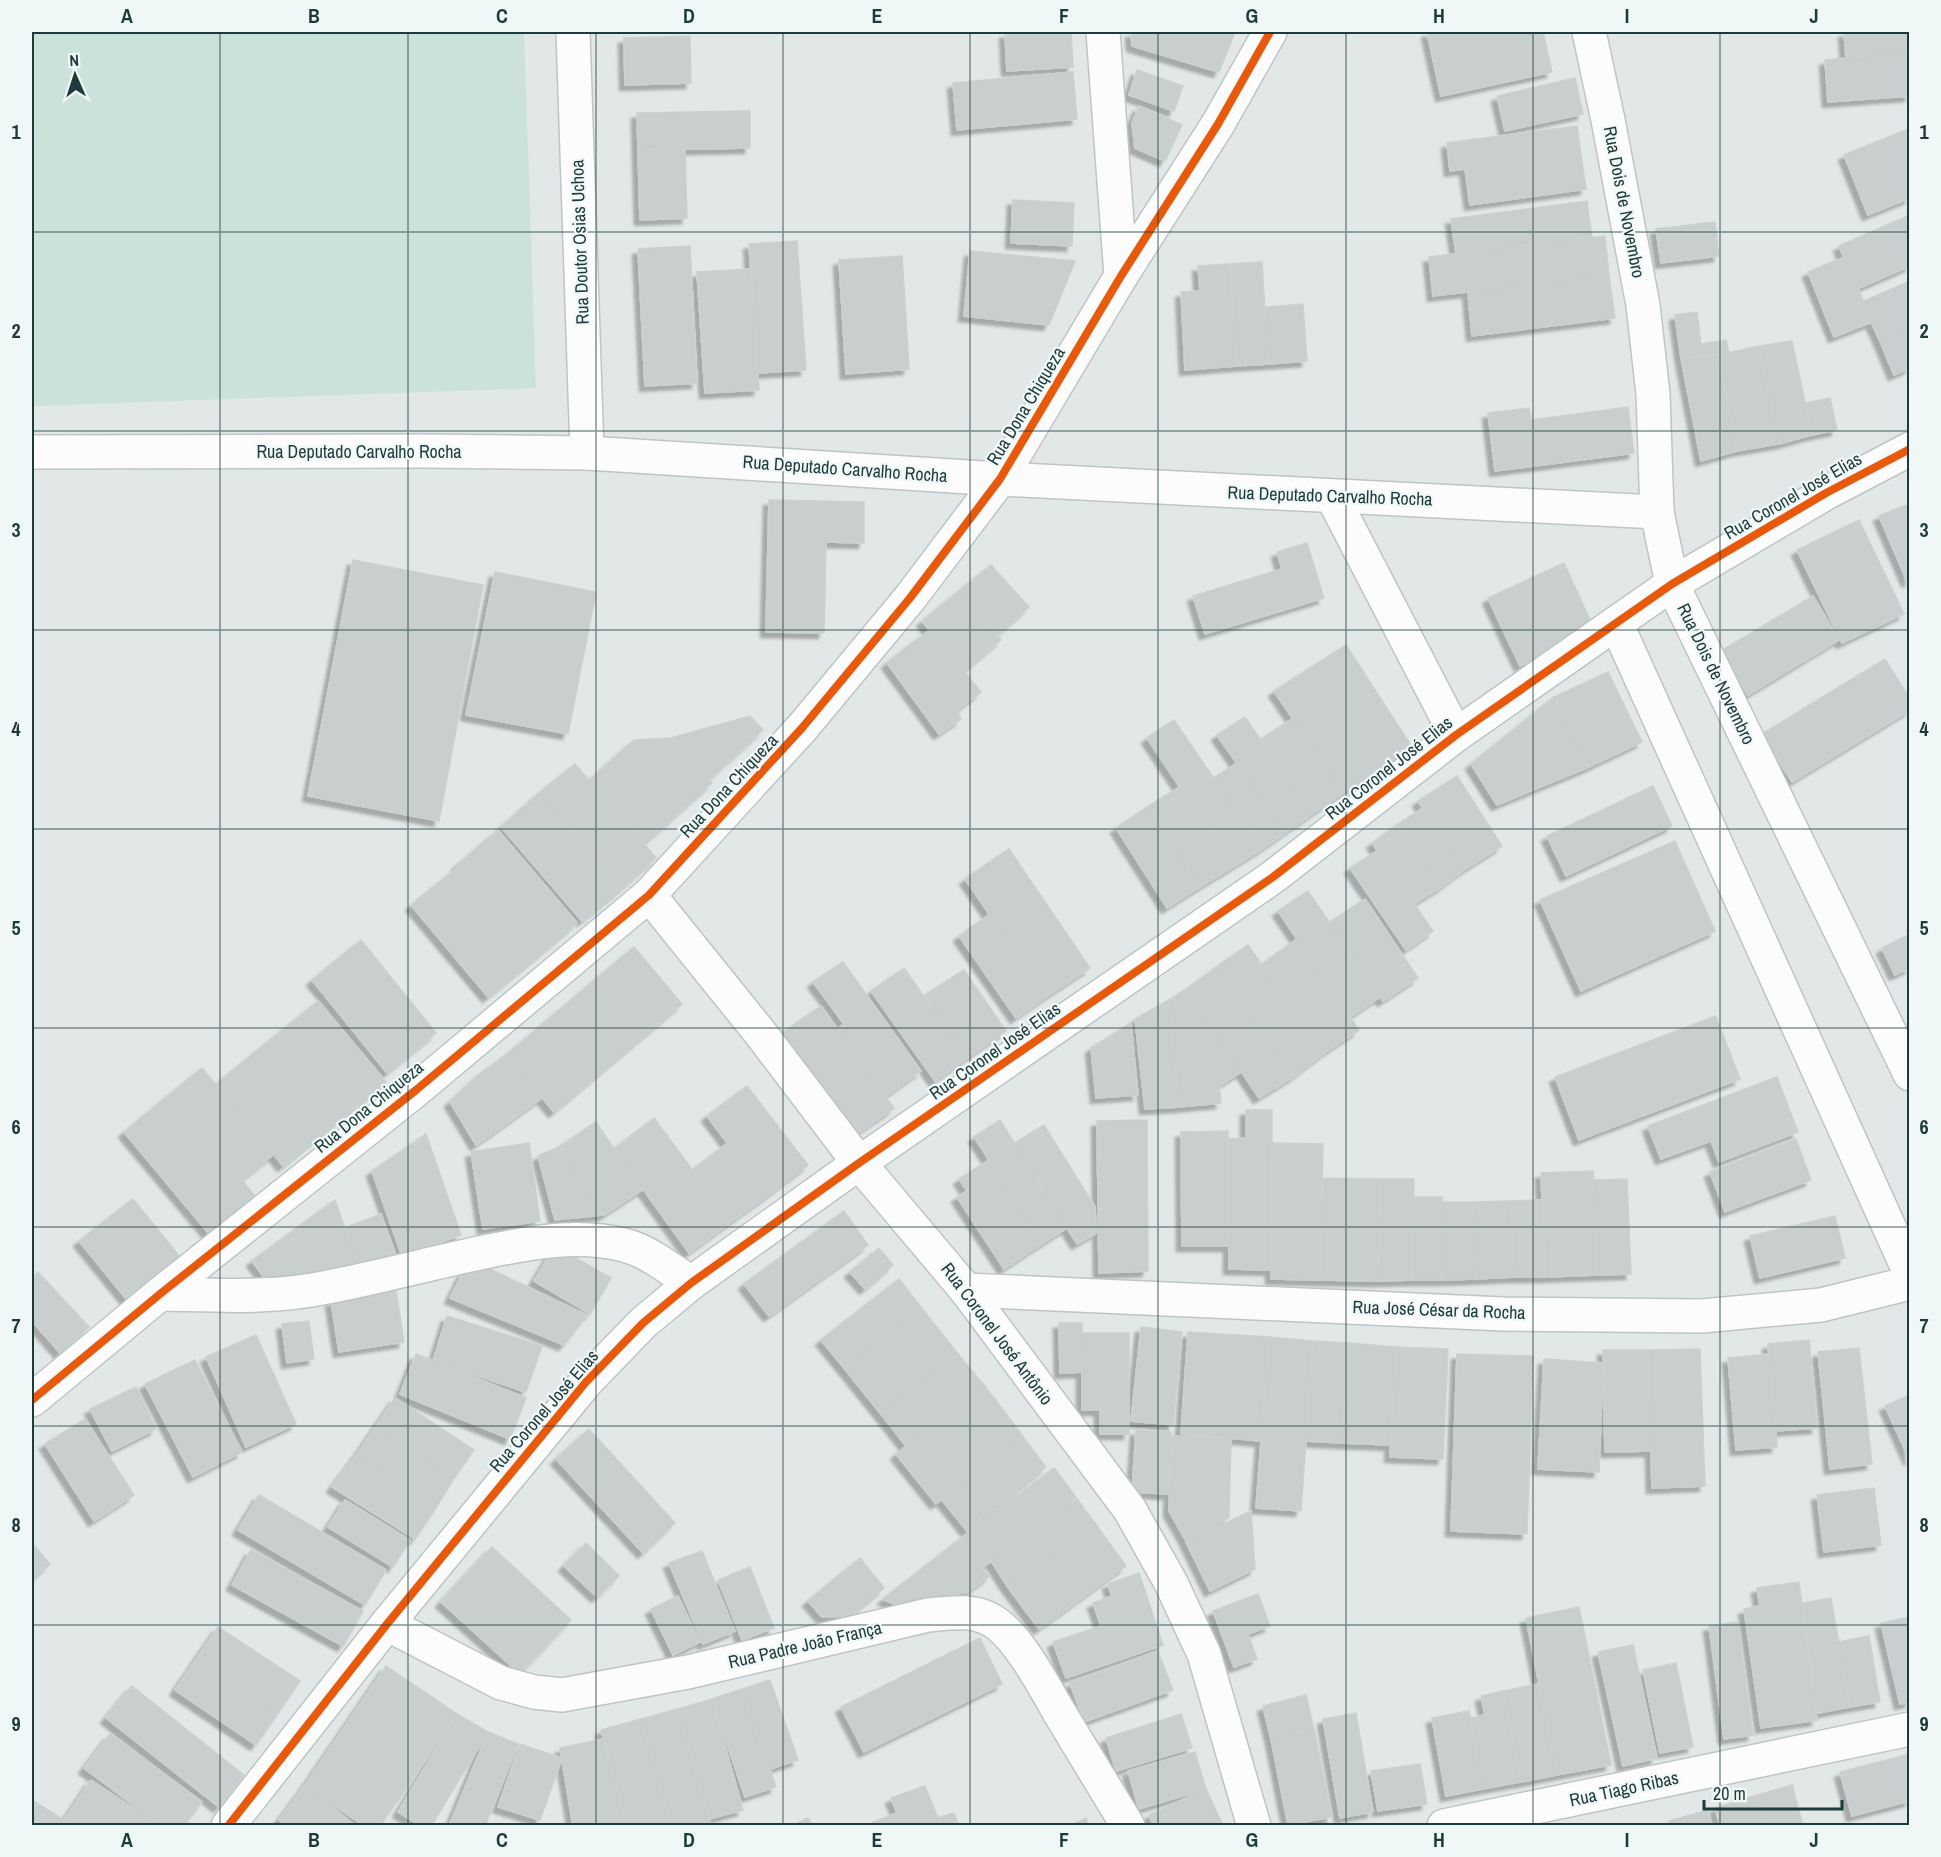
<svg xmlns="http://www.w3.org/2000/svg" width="1941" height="1857" font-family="'Archivo Narrow',sans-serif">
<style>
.green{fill:#cae2d9}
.building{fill:#c9cfce;stroke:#cbd1d0;stroke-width:1.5;filter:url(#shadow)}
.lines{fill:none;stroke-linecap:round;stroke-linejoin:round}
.minor-casing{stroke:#bfc5c4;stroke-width:36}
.minor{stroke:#fbfcfb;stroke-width:33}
.cycleway-casing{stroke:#eff8f6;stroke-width:11}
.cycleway{stroke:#e8590c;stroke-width:8}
.grid{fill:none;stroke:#1f3a3c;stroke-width:1.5;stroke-opacity:0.55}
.labels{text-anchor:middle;stroke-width:4.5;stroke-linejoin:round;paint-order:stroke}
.street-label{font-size:18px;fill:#1f3a3c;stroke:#eff8f6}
.neatline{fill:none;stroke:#1f3a3c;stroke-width:2}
.grid-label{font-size:20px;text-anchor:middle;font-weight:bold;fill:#1f3a3c}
</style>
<defs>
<filter id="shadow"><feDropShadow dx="-5.5" dy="5.5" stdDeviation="1.5" flood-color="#0004"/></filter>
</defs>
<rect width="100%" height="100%" fill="#e2e8e7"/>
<path class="green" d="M32,32H524L536,388L32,406Z"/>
<g class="building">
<path d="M1041,32H1071L1073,67L1007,71L1005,33Z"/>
<path d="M1131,32H1235L1219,72L1132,46Z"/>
<path d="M1427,32H1543L1552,72L1441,96Z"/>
<path d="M1844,32H1910V53L1846,58Z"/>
<path d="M690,36L691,83L625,85L624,38Z"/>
<path d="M1910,53V96L1828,102L1825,60Z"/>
<path d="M1137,70L1183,86L1174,111L1129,95Z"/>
<path d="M1073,72L1077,119L957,130L953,83Z"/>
<path d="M1575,78L1583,114L1505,131L1497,96Z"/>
<path d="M1139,106L1182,125L1165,161L1135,148L1132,123Z"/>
<path d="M750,111V148L638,150L637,113Z"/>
<path d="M1577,126L1586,189L1470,205L1465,169L1450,171L1447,143Z"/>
<path d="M1910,128V198L1868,215L1844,155Z"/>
<path d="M685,149L687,218L640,220L638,150Z"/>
<path d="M1013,200L1074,203L1072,246L1011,243Z"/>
<path d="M1587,201L1592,239L1456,254L1451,219Z"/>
<path d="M1910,215V266L1857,289L1839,246Z"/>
<path d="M1715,222L1719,256L1661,263L1656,229Z"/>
<path d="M1605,236L1609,276L1433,296L1429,257Z"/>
<path d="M797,241L806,370L758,373L749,244Z"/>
<path d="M690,246L697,383L645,386L638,249Z"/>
<path d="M970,251L1075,261L1049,325L964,316Z"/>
<path d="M902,256L909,369L846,374L839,260Z"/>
<path d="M1845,257L1872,322L1834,337L1808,272Z"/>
<path d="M1262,262L1268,364L1236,366L1230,264Z"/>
<path d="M1230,264L1236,366L1185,370L1181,292L1200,291L1198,266Z"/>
<path d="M751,269L759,390L705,393L697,272Z"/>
<path d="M1609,276L1615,318L1472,336L1468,292Z"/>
<path d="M1910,281V325L1879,339L1862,302Z"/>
<path d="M1303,304L1307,361L1268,364L1265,307Z"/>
<path d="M1697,312L1701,344L1726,340L1729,353L1681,358L1675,315Z"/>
<path d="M1910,325V368L1894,375L1879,339Z"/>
<path d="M1792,341L1812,435L1779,444L1759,346Z"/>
<path d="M1759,346L1779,444L1737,451L1718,355Z"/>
<path d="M1718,355L1737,451L1701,461L1681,358Z"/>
<path d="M1830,398L1837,430L1812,435L1806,403Z"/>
<path d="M1628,407L1634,453L1495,471L1488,413L1529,408L1531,420Z"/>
<path d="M769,500L864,502V543L826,542L824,633L766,632Z"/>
<path d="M1906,505L1910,513V581H1907L1879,516Z"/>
<path d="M1859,520L1904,614L1842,643L1797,550Z"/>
<path d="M1307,543L1324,598L1205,634L1193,596L1282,569L1277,552Z"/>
<path d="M353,560L483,585L439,821L308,796Z"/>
<path d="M1564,563L1595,631L1520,666L1488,598Z"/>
<path d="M991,565L1029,607L997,635L960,590Z"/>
<path d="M495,572L596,592L568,734L466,715Z"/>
<path d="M960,590L1001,640L964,671L922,621Z"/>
<path d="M1813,596L1839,640L1748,695L1721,651Z"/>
<path d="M930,630L981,692L957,710L907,647Z"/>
<path d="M1346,645L1412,747L1343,793L1274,691Z"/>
<path d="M907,647L957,710L961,719L939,734L887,663Z"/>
<path d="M1885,659L1910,699V710L1792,782L1762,734Z"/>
<path d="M1608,672L1642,742L1587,768L1554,697Z"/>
<path d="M1554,697L1587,768L1497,805L1471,764Z"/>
<path d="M750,716L763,730L709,779L671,738Z"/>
<path d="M1245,717L1312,814L1285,833L1217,735Z"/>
<path d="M1292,719L1343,793L1312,814L1261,739Z"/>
<path d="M1174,720L1262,849L1233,867L1147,738Z"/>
<path d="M671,738L712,783L644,844L589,781L634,740Z"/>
<path d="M1237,763L1285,833L1262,849L1214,778Z"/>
<path d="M575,764L656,858L622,888L539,793Z"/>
<path d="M1457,776L1502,846L1464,870L1418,801Z"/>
<path d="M1181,786L1233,867L1200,887L1149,806Z"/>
<path d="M1653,786L1672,826L1566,876L1547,836Z"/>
<path d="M539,793L622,888L582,921L501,827Z"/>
<path d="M1149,806L1200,887L1167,908L1116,828Z"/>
<path d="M1423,808L1464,870L1440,888L1397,825Z"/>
<path d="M1397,825L1440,888L1414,904L1372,843Z"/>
<path d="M498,830L577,923L535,958L457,865Z"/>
<path d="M1675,841L1715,931L1581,991L1540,900Z"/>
<path d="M1009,849L1090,968L1046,997L965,879Z"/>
<path d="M1377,851L1433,931L1406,950L1350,868Z"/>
<path d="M458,867L535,958L488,997L411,905Z"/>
<path d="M1308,891L1380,997L1350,1017L1278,911Z"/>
<path d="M1365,899L1418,978L1383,1001L1330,922Z"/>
<path d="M990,914L1046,997L1016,1018L959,936Z"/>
<path d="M1910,934V968L1895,975L1882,948Z"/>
<path d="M1297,939L1359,1030L1323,1054L1262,964Z"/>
<path d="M361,940L436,1033L387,1073L312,980Z"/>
<path d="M1248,945L1323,1054L1293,1077L1218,966Z"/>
<path d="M634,947L682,1004L554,1112L506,1055Z"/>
<path d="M843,962L921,1071L886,1096L837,1029L844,1024L813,982Z"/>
<path d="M1218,966L1293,1077L1259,1098L1186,989Z"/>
<path d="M904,968L967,1058L935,1081L871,991Z"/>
<path d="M964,970L1006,1031L967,1058L925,995Z"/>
<path d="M1186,989L1241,1072L1219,1086L1221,1103L1179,1107L1169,1000Z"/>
<path d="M1169,1000L1179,1107L1145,1109L1135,1019Z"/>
<path d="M318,1001L386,1082L283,1166L216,1084Z"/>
<path d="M821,1006L894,1108L855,1135L782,1033Z"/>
<path d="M1716,1016L1740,1079L1579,1140L1555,1077Z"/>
<path d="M1131,1023L1138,1095L1096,1098L1091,1048Z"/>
<path d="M506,1055L542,1098L514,1118L481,1073Z"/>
<path d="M202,1068L274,1154L242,1180L170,1094Z"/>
<path d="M481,1073L514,1118L476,1145L450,1102Z"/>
<path d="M1777,1077L1798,1132L1719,1162L1711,1141L1661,1159L1648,1126Z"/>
<path d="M747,1086L808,1165L767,1196L707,1116Z"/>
<path d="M170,1094L256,1197L210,1235L124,1132Z"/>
<path d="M1246,1110H1272V1270L1229,1269L1228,1139L1246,1138Z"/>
<path d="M654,1118L731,1222L689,1253L614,1149Z"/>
<path d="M1000,1120L1067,1228L1043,1243L974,1137Z"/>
<path d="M1147,1120L1148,1271L1099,1273L1097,1121Z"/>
<path d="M596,1122L642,1190L604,1215L559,1147Z"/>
<path d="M1044,1125L1095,1207L1096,1233L1077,1244L1015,1143Z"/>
<path d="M1228,1131L1229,1246H1182L1181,1132Z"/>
<path d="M426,1134L461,1235L402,1256L372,1171Z"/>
<path d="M1796,1139L1811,1180L1725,1212L1710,1172Z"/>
<path d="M529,1143L540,1221L483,1229L471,1152Z"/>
<path d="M728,1143L767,1196L731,1222L692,1170Z"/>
<path d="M1272,1143L1323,1144L1320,1280L1271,1279Z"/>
<path d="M559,1147L604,1215L555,1220L538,1156Z"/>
<path d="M989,1160L1043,1243L1004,1269L957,1197L967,1191L959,1179Z"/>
<path d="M1593,1171L1597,1275L1545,1277L1541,1173Z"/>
<path d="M1323,1178L1380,1179L1378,1281L1320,1280Z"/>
<path d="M1380,1179H1414L1413,1280L1378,1281Z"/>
<path d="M1627,1179L1631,1274L1597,1275L1593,1180Z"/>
<rect x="1413" y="1197" width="29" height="83"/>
<path d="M133,1199L180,1257L127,1300L79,1241Z"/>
<path d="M335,1200L360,1271L266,1280L252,1261Z"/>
<path d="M1543,1200L1545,1277H1514L1511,1201Z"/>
<path d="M1511,1201L1514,1277L1475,1279L1473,1202Z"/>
<path d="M1442,1202H1473L1475,1279L1442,1280Z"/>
<path d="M844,1211L868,1245L769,1316L744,1284Z"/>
<path d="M381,1214L397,1258L360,1271L345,1228Z"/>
<path d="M1835,1216L1845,1258L1760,1278L1750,1236Z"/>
<path d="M555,1246L611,1278L590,1314L534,1281Z"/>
<path d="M879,1248L893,1265L865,1289L850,1272Z"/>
<path d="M490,1269L587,1315L564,1345L450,1298L463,1272Z"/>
<path d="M38,1272L89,1327L60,1353L32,1321V1278Z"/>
<path d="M899,1279L921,1307L844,1368L821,1340Z"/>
<path d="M396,1291L404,1342L339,1352L331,1301Z"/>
<path d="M921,1307L958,1354L880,1413L844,1368Z"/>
<path d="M447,1316L542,1346L526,1392L433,1361Z"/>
<path d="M309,1321L314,1359L287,1363L282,1324Z"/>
<path d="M1059,1323H1082L1083,1372L1060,1373Z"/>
<path d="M1141,1327L1182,1332L1173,1425L1131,1421Z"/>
<path d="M1188,1332L1269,1337L1261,1441L1181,1434Z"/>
<path d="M1082,1333H1129V1434H1100V1410H1082Z"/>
<path d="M256,1335L296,1424L246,1447L206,1357Z"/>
<path d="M1269,1337L1313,1341L1301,1511L1256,1508Z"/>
<path d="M1809,1340L1817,1428L1775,1431L1768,1344Z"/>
<path d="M1313,1341L1348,1343L1342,1443L1306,1441Z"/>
<path d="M1348,1343L1396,1347L1391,1445L1342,1443Z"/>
<path d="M1396,1347L1448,1349L1443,1459L1390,1457Z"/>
<path d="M1859,1348L1872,1464L1830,1469L1818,1352Z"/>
<path d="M1700,1349L1705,1486L1652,1488L1648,1350Z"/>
<path d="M1603,1350H1648L1651,1451L1605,1452Z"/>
<path d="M416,1354L526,1398L510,1439L400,1394Z"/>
<path d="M958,1354L984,1385L906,1446L880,1413Z"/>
<path d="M1457,1354L1533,1356L1527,1534L1451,1531Z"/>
<path d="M1769,1354L1777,1447L1736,1450L1728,1358Z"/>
<path d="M1544,1359L1603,1363L1599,1472L1538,1469Z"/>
<path d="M195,1360L242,1452L193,1477L145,1384Z"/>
<path d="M984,1385L1023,1436L936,1504L896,1454Z"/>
<path d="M136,1387L156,1429L112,1451L90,1409Z"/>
<path d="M1910,1395V1461L1885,1406Z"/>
<path d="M395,1398L474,1450L454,1478L376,1426Z"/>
<path d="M85,1419L134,1495L94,1521L45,1444Z"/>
<path d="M376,1426L454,1478L436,1508L357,1454Z"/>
<path d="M589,1429L675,1523L643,1553L556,1459Z"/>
<path d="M1136,1430L1171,1432L1168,1494L1132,1492Z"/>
<path d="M1022,1436L1046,1467L967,1531L942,1500Z"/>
<path d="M1172,1436L1231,1438L1229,1518L1186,1541L1169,1511Z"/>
<path d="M357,1454L436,1508L415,1539L332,1487Z"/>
<path d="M1054,1468L1076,1497L981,1569L960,1539Z"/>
<path d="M1874,1488L1881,1545L1824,1552L1817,1495Z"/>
<path d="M259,1495L386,1570L365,1605L238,1530Z"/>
<path d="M1077,1499L1095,1523L1007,1586L991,1561Z"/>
<path d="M345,1500L410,1540L393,1567L328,1527Z"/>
<path d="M1251,1511L1255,1569L1210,1591L1186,1542Z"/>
<path d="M1095,1523L1126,1566L1039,1629L1007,1586Z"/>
<path d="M960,1539L981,1569L990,1576L968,1592L896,1605L883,1599Z"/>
<path d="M32,1543L50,1564L32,1580Z"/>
<path d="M586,1543L619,1576L597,1597L564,1566Z"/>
<path d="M492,1547L571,1620L520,1674L441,1602Z"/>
<path d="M251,1550L363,1611L343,1646L232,1585Z"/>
<path d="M702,1551L735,1631L703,1644L669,1563Z"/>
<path d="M860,1558L884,1588L850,1616L822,1617L808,1601Z"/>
<path d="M750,1567L774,1628L742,1640L718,1580Z"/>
<path d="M1139,1573L1163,1645L1066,1678L1053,1642L1101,1626L1093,1603L1112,1596L1108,1584Z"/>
<path d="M1799,1582L1817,1720L1761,1728L1744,1609L1760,1606L1757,1588Z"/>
<path d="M1258,1594L1270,1626L1248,1634L1257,1659L1234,1667L1213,1611Z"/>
<path d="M678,1596L700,1642L673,1655L651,1609Z"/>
<path d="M1831,1598L1850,1707L1818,1713L1802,1603Z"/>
<path d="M1579,1607L1611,1765L1557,1775L1526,1618Z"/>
<path d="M1910,1617V1702L1900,1704L1881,1623Z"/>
<path d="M1738,1622L1753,1735L1724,1739L1709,1626Z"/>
<path d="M218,1627L300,1681L276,1716L195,1661Z"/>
<path d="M1869,1636L1880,1702L1850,1707L1838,1642Z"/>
<path d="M980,1638L1002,1684L864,1752L841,1707Z"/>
<path d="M1633,1645L1657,1758L1623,1766L1598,1652Z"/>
<path d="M1158,1651L1173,1690L1084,1722L1070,1683Z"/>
<path d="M195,1661L276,1716L256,1745L175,1690Z"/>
<path d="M1676,1663L1693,1747L1660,1753L1643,1670Z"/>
<path d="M386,1666L457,1714L380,1826H364L305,1785Z"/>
<path d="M770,1680L798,1760L770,1769L742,1689Z"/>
<path d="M1539,1684L1557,1775L1521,1782L1503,1691Z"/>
<path d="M132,1686L244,1775L219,1807L106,1718Z"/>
<path d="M742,1689L776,1787L745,1797L712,1699Z"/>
<path d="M1503,1691L1521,1782L1483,1789L1470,1718L1485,1715L1481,1696Z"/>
<path d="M1306,1695L1314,1729L1271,1739L1263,1706Z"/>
<path d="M712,1699L743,1810L709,1819L678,1709Z"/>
<path d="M678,1709L709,1819L711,1826H671L641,1719Z"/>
<path d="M1469,1711L1483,1789L1446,1796L1432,1718Z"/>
<path d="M1356,1713L1373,1812L1340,1818L1323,1719Z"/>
<path d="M457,1714L488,1732L431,1826H421L398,1812Z"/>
<path d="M1181,1714L1192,1748L1116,1771L1106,1738Z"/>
<path d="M641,1719L671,1826H627L601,1730Z"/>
<path d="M1314,1729L1332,1817L1288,1825L1271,1739Z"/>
<path d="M488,1732L518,1744L485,1826H449Z"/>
<path d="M110,1734L202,1802L184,1826H161L84,1768Z"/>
<path d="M603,1739L627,1826H573L560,1748Z"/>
<path d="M520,1744L562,1758L540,1820L498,1807Z"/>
<path d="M1195,1752L1206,1789L1139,1809L1128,1771Z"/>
<path d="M1910,1754V1801L1852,1816L1840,1772Z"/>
<path d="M1420,1764L1427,1804L1378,1811L1371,1771Z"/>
<path d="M91,1780L160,1826H72L64,1820Z"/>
<path d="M305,1785L356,1826H286L279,1820Z"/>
<path d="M1792,1785L1803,1826H1762L1754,1796Z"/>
<path d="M925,1786L938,1818L954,1813L959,1826H874L873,1822L897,1813L891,1798Z"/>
<path d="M1206,1789L1223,1826H1154L1149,1815Z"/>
<path d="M1754,1796L1762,1826H1720L1715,1808Z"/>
<path d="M32,1800L64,1820L72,1826H32Z"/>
<path d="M1708,1810L1712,1826H1671L1669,1821Z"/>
<path d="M808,1818L812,1826H792Z"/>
<path d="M1086,1818L1089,1826H1069Z"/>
</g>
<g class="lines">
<g class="minor-casing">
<g id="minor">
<path d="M573,32L587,453"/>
<path d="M1103,32L1121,276"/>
<path d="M1589,32L1608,120L1643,305L1653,394L1657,512L1672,584L1910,1074"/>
<path d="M32,452L423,451L587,453L1000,479L1657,512"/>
<path d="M1332,496L1456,735"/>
<path d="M1616,623L1910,1273"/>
<path d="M649,895L761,1034L859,1163L966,1290L1130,1510L1171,1583L1204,1654L1254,1826"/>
<path d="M966,1290L1503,1314L1702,1316L1821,1305L1910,1283"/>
<path d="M160,1294C216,1295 273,1299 328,1287C380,1277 432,1263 484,1252C529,1243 577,1233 624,1245C648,1251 670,1269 691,1283"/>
<path d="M32,1400L160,1294L416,1090L649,895L802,728L910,598L1000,479L1121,276L1218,124L1270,32"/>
<path d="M387,1624L501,1683L534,1692L562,1695L688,1672L928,1615C950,1613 972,1609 991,1620C1017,1634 1044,1686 1059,1712C1082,1750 1105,1788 1128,1826"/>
<path d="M228,1826L387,1624L586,1382L643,1323L691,1283L859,1163L1273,877L1456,735L1672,584L1826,493L1910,449"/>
<path d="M1444,1826L1910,1729"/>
</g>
</g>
<use href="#minor" class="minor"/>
<g class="cycleway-casing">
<g id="cycleway">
<path d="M32,1400L160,1294L416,1090L649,895L802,728L910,598L1000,479L1121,276L1218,124L1270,32"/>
<path d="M228,1826L387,1624L586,1382L643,1323L691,1283L859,1163L1273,877L1456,735L1672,584L1826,493L1910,449"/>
</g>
</g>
<use href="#cycleway" class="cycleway"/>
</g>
<path class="grid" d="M220,32V1826M408,32V1826M596,32V1826M783,32V1826M970,32V1826M1158,32V1826M1346,32V1826M1533,32V1826M1720,32V1826M32,232H1910M32,431H1910M32,630H1910M32,829H1910M32,1028H1910M32,1227H1910M32,1426H1910M32,1625H1910"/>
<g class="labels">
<g class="street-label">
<text transform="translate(1624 202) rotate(79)" y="6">Rua Dois de Novembro</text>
<text transform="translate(580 242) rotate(-92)" y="6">Rua Doutor Osias Uchoa</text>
<text transform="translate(1026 406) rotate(-59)" y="6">Rua Dona Chiqueza</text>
<text x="359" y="458">Rua Deputado Carvalho Rocha</text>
<text transform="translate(845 469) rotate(4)" y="6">Rua Deputado Carvalho Rocha</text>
<text transform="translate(1330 496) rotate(2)" y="6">Rua Deputado Carvalho Rocha</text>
<text transform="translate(1793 496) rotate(-30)" y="6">Rua Coronel José Elias</text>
<text transform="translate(1716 674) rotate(64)" y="6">Rua Dois de Novembro</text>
<text transform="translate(1389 768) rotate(-38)" y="6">Rua Coronel José Elias</text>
<text transform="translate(729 786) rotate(-47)" y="6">Rua Dona Chiqueza</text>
<text transform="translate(995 1051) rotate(-35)" y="6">Rua Coronel José Elias</text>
<text transform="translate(369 1107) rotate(-39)" y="6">Rua Dona Chiqueza</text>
<text transform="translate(1439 1310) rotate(2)" y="6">Rua José César da Rocha</text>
<text transform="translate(997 1334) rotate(53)" y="6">Rua Coronel José Antônio</text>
<text transform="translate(544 1411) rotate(-49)" y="6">Rua Coronel José Elias</text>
<text transform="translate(805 1645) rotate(-13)" y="6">Rua Padre João França</text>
<text transform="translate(1624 1789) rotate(-12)" y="6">Rua Tiago Ribas</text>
</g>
</g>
<rect width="1941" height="1857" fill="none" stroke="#eff8f6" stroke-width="66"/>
<g transform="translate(75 75) rotate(357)" stroke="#eff8f6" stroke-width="4.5" paint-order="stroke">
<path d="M0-4.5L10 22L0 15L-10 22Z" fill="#1f3a3c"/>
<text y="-9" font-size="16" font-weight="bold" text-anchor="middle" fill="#1f3a3c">N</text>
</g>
<path d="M1704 1800v9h138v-9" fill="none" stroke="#1f3a3c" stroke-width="3"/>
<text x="1713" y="1800" font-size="18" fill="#1f3a3c" stroke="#eff8f6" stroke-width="4.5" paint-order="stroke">20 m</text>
<rect x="33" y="33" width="1875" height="1791" class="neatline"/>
<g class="grid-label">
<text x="127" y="23">A</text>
<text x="314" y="23">B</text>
<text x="502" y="23">C</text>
<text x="689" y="23">D</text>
<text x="877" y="23">E</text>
<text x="1064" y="23">F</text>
<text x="1252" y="23">G</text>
<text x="1439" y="23">H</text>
<text x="1627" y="23">I</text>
<text x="1814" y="23">J</text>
<text x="16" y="139">1</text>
<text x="1924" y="139">1</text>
<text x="16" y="338">2</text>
<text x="1924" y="338">2</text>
<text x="16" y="537">3</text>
<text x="1924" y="537">3</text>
<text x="16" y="736">4</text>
<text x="1924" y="736">4</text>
<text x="16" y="935">5</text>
<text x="1924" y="935">5</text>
<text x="16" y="1134">6</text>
<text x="1924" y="1134">6</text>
<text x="16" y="1333">7</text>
<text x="1924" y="1333">7</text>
<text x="16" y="1532">8</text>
<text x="1924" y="1532">8</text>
<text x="16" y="1731">9</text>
<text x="1924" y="1731">9</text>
<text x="127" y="1847">A</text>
<text x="314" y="1847">B</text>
<text x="502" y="1847">C</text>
<text x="689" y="1847">D</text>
<text x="877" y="1847">E</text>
<text x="1064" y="1847">F</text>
<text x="1252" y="1847">G</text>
<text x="1439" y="1847">H</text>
<text x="1627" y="1847">I</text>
<text x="1814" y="1847">J</text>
</g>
</svg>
